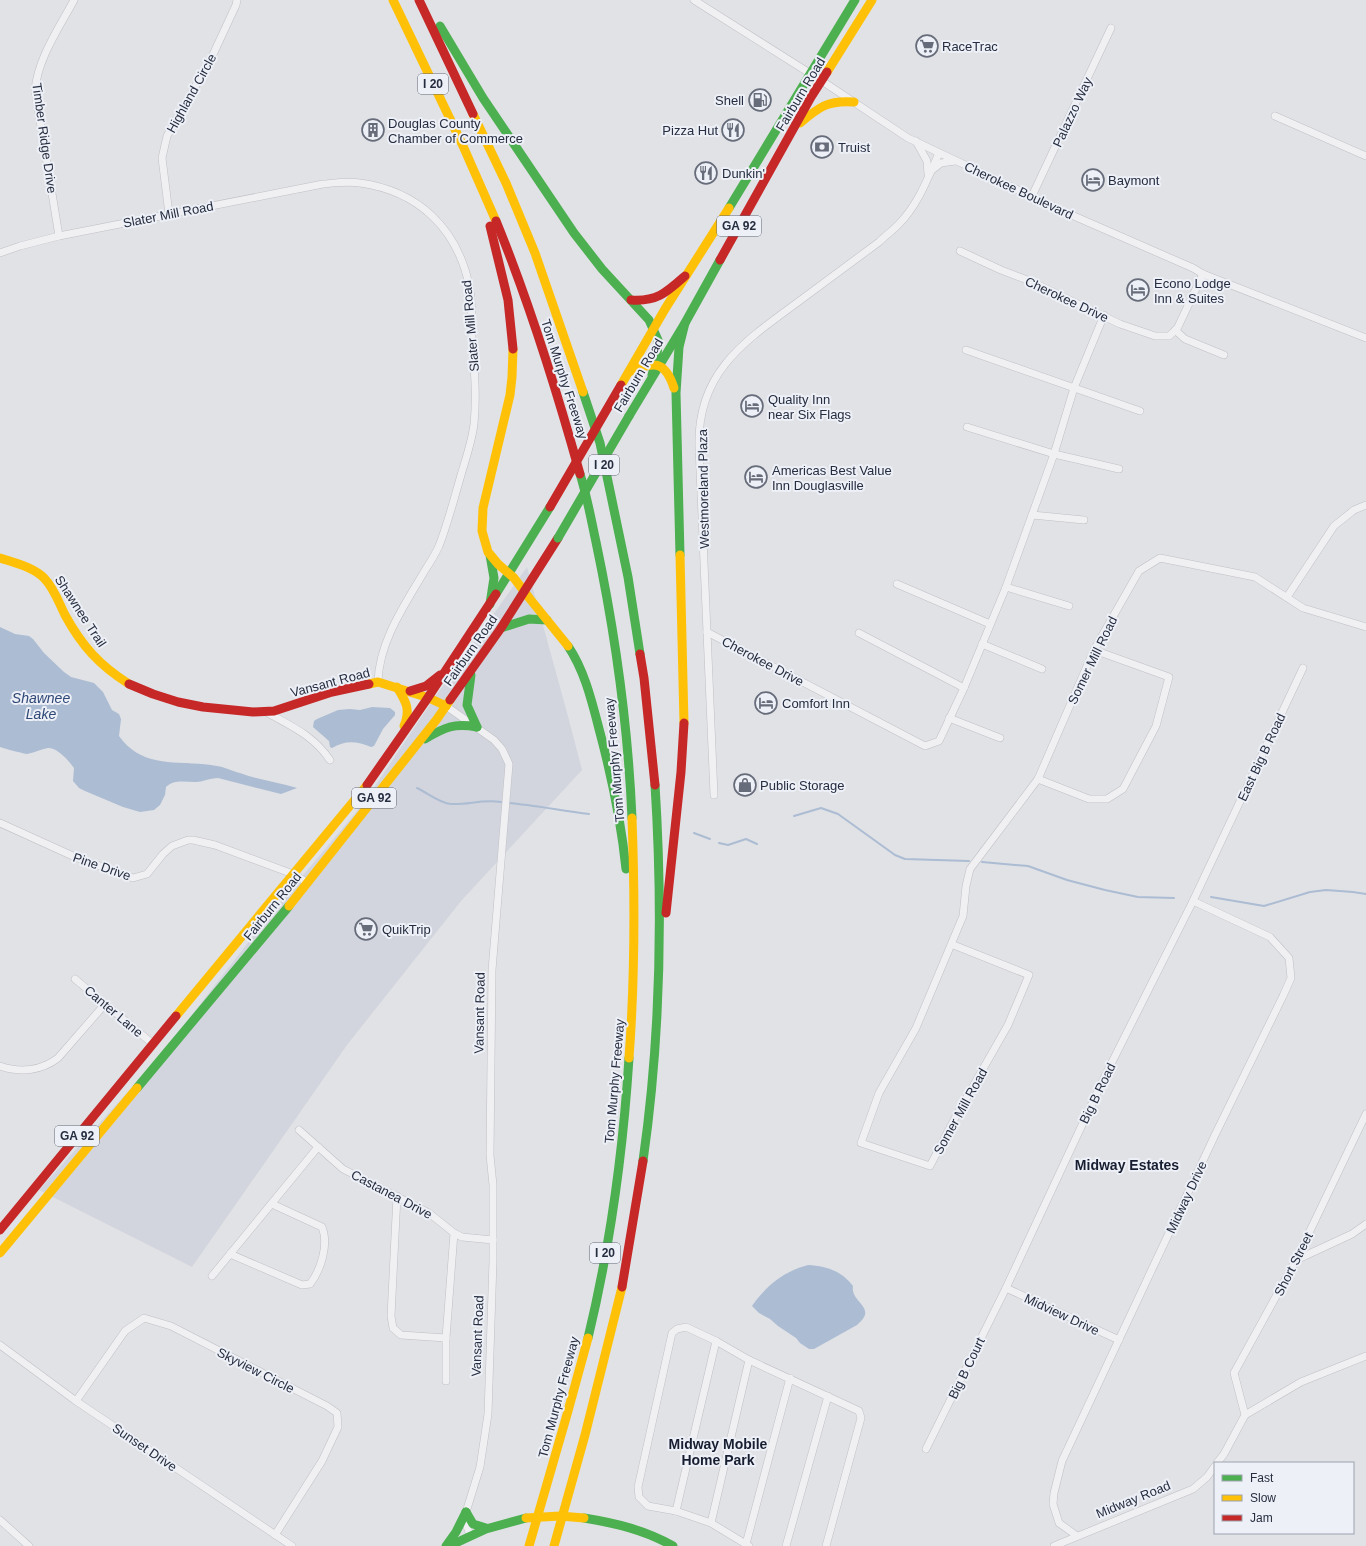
<svg xmlns="http://www.w3.org/2000/svg" width="1366" height="1546" font-family="Arial,sans-serif">
<style>
.built{fill:#d2d5dd}
.water{fill:#acbcd3}
.lines{fill:none;stroke-linecap:round;stroke-linejoin:round}
.stream{stroke:#acbcd3;stroke-width:2}
.street-casing{stroke:#bfc0c4;stroke-width:8}
.street{stroke:#f0f0f3;stroke-width:7}
.fast{stroke:#4caf50;stroke-width:9}
.slow{stroke:#ffc107;stroke-width:9}
.jam{stroke:#c62828;stroke-width:9}
.fast-bridge{stroke:#4caf50;stroke-width:9}
.slow-bridge{stroke:#ffc107;stroke-width:9}
.jam-bridge{stroke:#c62828;stroke-width:9}
.labels{text-anchor:middle;stroke-width:4;stroke-linejoin:round;paint-order:stroke}
.shield{fill:#edf0f6;stroke:#626877;stroke-width:1}
.shield-label{font-size:12px;font-weight:bold;fill:#262d40}
.poi-label{font-size:13px;fill:#262d40;stroke:#edf0f6;text-anchor:start}
.street-label{font-size:13px;fill:#262d40;stroke:#edf0f6}
.water-label{font-size:14px;font-style:italic;fill:#2e4777;stroke:#edf0f6}
.neighbourhood-label{font-size:14px;font-weight:bold;fill:#181e31;stroke:#edf0f6}
</style>
<rect width="100%" height="100%" fill="#e1e2e6"/>
<path class="built" d="M527,567L569,720L582,770L461,901L347,1045L192,1267L39,1190L155,1062L268,917L363,804L435,697Z"/>
<g class="water">
<path d="M0,627L15,634L29,636L33,639L44,653L64,672L71,677L94,683L103,692L112,710L119,714L121,719L119,736C144,771 181,759 217,766C225,767 232,771 240,773C258,780 278,782 297,788L281,794L218,778C210,778 202,782 196,782C185,782 174,779 166,787L165,795L160,805L154,810L140,812L123,807L85,791L79,788L73,781L74,768C69,761 57,747 48,748C41,749 34,753 27,754C25,754 2,748 0,747Z"/>
<path d="M372,707L390,708L395,712V715L383,729L374,746L371,747C357,741 345,740 332,748L330,747L329,741L313,727L314,721L317,719L338,710L350,709L360,710Z"/>
<path d="M808,1265C826,1266 842,1271 853,1286C850,1303 879,1307 857,1325L814,1349H809L800,1343L796,1338L778,1326L770,1319L759,1313L752,1306C766,1286 784,1271 808,1265Z"/>
</g>
<g class="lines">
<g class="stream">
<path d="M417,788C428,793 439,803 451,804C468,805 482,799 501,802"/>
<path d="M508,803C535,805 562,811 589,814"/>
<path d="M794,816L821,808L838,814L895,855L905,859L969,861"/>
<path d="M694,833L710,839"/>
<path d="M719,843L728,845L746,839L757,844"/>
<path d="M982,862L1028,866L1067,880L1105,890L1138,897L1174,898"/>
<path d="M1211,897L1264,906L1310,892L1326,890L1353,892L1366,894"/>
</g>
<g class="street-casing">
<g id="street">
<path d="M694,0L822,81L908,138L1067,213L1193,268L1203,274L1366,338"/>
<path d="M1275,116L1366,156"/>
<path d="M916,141L927,161L928,174"/>
<path d="M932,170L941,163L955,161"/>
<path d="M1032,196L1111,28"/>
<path d="M169,214L162,158L167,136L210,61L236,5L237,0"/>
<path d="M59,236L35,90C38,58 59,28 74,0"/>
<path d="M960,251L1001,270L1030,281L1120,324L1155,336H1169L1177,329L1203,274"/>
<path d="M0,253L20,246L59,236L323,184C335,183 348,181 360,183C418,191 457,228 469,285C473,302 471,321 472,337C474,366 477,395 474,424C472,441 466,458 461,475C454,499 448,523 439,546C435,555 429,564 424,572C404,606 379,642 378,682"/>
<path d="M1175,330L1185,339L1224,355"/>
<path d="M966,350L1140,411"/>
<path d="M967,427L1054,454L1119,469"/>
<path d="M1032,515L1084,520"/>
<path d="M897,584L990,624"/>
<path d="M1006,587L1069,606"/>
<path d="M1287,597L1334,526L1354,510L1366,505"/>
<path d="M707,632L925,746L939,741L964,688L1006,587L1054,454L1074,388L1104,315"/>
<path d="M859,633L964,688"/>
<path d="M982,644L1042,669"/>
<path d="M446,706L494,740L502,749L509,764L492,970L490,1155L493,1185V1261L488,1414L480,1467L466,1512V1524L470,1535"/>
<path d="M266,712C291,726 313,735 330,760"/>
<path d="M949,718L1000,738"/>
<path d="M1038,779L1089,799H1107L1123,789L1156,726L1169,677L1094,650"/>
<path d="M714,795L699,446C697,372 745,341 798,302C825,282 852,262 879,242C885,236 892,231 898,225C918,205 928,178 939,153"/>
<path d="M0,823L75,857L133,878L147,874L163,854L172,846L188,840H193L215,845L293,874L308,883"/>
<path d="M951,944L1029,975L1008,1025L955,1118L930,1166L861,1143L879,1093L916,1028L963,916L966,886L970,869L1038,779L1094,650L1139,571L1160,558L1255,577L1303,608L1366,627"/>
<path d="M75,979L153,1044"/>
<path d="M0,1066C20,1073 41,1071 58,1058L105,1004"/>
<path d="M299,1130L343,1169L429,1213L454,1233L462,1237L493,1240"/>
<path d="M397,1196L391,1316L393,1328L401,1335L446,1338L454,1233"/>
<path d="M230,1254L302,1285L310,1284C321,1270 329,1244 322,1227L272,1204"/>
<path d="M1296,1260L1352,1234L1366,1224"/>
<path d="M212,1276L318,1147"/>
<path d="M1006,1288L1119,1340"/>
<path d="M0,1345L76,1401L292,1546"/>
<path d="M446,1381V1338"/>
<path d="M76,1401L125,1331L144,1318L171,1326L327,1406L337,1413L338,1427L322,1461L275,1535"/>
<path d="M1245,1415L1234,1373L1296,1260L1366,1114"/>
<path d="M926,1449L1006,1288L1103,1080L1193,901L1303,668"/>
<path d="M1217,1463L1224,1454L1245,1415L1301,1382L1366,1356"/>
<path d="M676,1511L716,1341"/>
<path d="M0,1520L29,1546"/>
<path d="M711,1523L749,1360"/>
<path d="M1077,1536L1059,1523L1053,1504L1054,1493L1062,1461L1215,1135L1283,996L1291,978L1289,958L1270,937L1193,901"/>
<path d="M746,1544L790,1378"/>
<path d="M749,1546L711,1523L676,1511L648,1506L639,1497L638,1487L672,1333L677,1329L686,1327L716,1341L749,1360L859,1411L861,1418L826,1546"/>
<path d="M786,1546L828,1396"/>
<path d="M1054,1546L1193,1489L1207,1477L1215,1466"/>
</g>
</g>
<use href="#street" class="street"/>
<g class="fast">
<path d="M440,26L483,98L574,233L602,269L649,320L658,340L657,358L652,375"/>
<path d="M729,208L855,0"/>
<path d="M583,392L600,443L628,577L640,654"/>
<path d="M629,416L685,323L720,260"/>
<path d="M580,474C587,496 591,519 596,542C615,632 628,725 632,818"/>
<path d="M490,555L494,578L490,604"/>
<path d="M680,555L676,393L679,347L685,323"/>
<path d="M496,594L550,507"/>
<path d="M501,628L529,619L547,620"/>
<path d="M568,646C584,670 591,698 598,725C611,773 621,820 626,869"/>
<path d="M471,675L467,705L477,727"/>
<path d="M425,739C445,727 454,723 477,727"/>
<path d="M137,1088L289,906"/>
<path d="M643,1161C661,1035 663,911 655,785"/>
<path d="M588,1338C610,1247 623,1152 629,1058"/>
<path d="M466,1512L473,1524L486,1528"/>
<path d="M584,1518C615,1523 645,1530 673,1546"/>
<path d="M446,1546L456,1532L466,1512"/>
<path d="M449,1546L486,1529L526,1518"/>
</g>
<g class="slow">
<path d="M393,0L463,146L496,221"/>
<path d="M827,72L872,0"/>
<path d="M473,114L506,183L535,253L583,392"/>
<path d="M800,123C819,107 828,100 854,102"/>
<path d="M513,349L512,377L510,395L483,508L482,531L488,552L498,564L514,578L530,599L568,646"/>
<path d="M629,372C653,361 665,360 674,388"/>
<path d="M621,385L665,309L729,208"/>
<path d="M680,555L684,723"/>
<path d="M0,558C15,563 33,567 44,578C54,588 59,603 65,615C82,646 99,665 129,684"/>
<path d="M369,684L378,682L429,698L446,706"/>
<path d="M397,687C406,702 411,709 404,726"/>
<path d="M289,906L437,719L450,700"/>
<path d="M176,1016L367,785"/>
<path d="M629,1058C635,978 635,898 632,818"/>
<path d="M0,1253L137,1088"/>
<path d="M529,1546L568,1411L588,1338"/>
<path d="M554,1546L585,1435L622,1287"/>
</g>
<g class="jam">
<path d="M419,0L473,114"/>
<path d="M496,221C530,304 556,388 580,474"/>
<path d="M490,226L508,300L513,349"/>
<path d="M720,260L811,97L827,72"/>
<path d="M631,300C657,302 667,292 685,276"/>
<path d="M640,654L644,678L655,785"/>
<path d="M129,684L153,694L178,702L203,707L253,712L274,711L332,692L369,684"/>
<path d="M410,691L426,686L440,675"/>
<path d="M450,700L501,628L558,538"/>
<path d="M367,785L425,702L496,594"/>
<path d="M666,913L681,772L684,723"/>
<path d="M0,1230L176,1016"/>
<path d="M622,1287L643,1161"/>
</g>
<path class="fast-bridge" d="M558,538L629,416"/>
<path class="slow-bridge" d="M526,1518L560,1516L584,1518"/>
<path class="jam-bridge" d="M550,507L621,385"/>
</g>
<defs>
<g id="supermarket-ring" transform="scale(1.15)"><circle r="9.5" fill="#edf0f6" stroke="#676c7a" stroke-width="1.5"/><path d="M-6-5.5h2.5l.6 2H6L4.5 2H-2.5L-4.4-4H-6ZM-1.5 3.2a1.3 1.3 0 1 0 .1 0ZM3 3.2a1.3 1.3 0 1 0 .1 0Z" fill="#676c7a"/></g>
<g id="fuel-ring" transform="scale(1.15)"><circle r="9.5" fill="#edf0f6" stroke="#676c7a" stroke-width="1.5"/><path d="M-5.5-6h7V0h2V4h1.3V-2.5L3-4.5l.8-.8L6-3V5H2.5V1h-1V6h-7ZM-4.2-4.7v3.2H.2V-4.7Z" fill="#676c7a"/></g>
<g id="building-ring" transform="scale(1.15)"><circle r="9.5" fill="#edf0f6" stroke="#676c7a" stroke-width="1.5"/><path d="M-4-6H4V6H1V3H-1V6H-4ZM-2.5-4.3h1.7v1.8h-1.7ZM.8-4.3h1.7v1.8H.8ZM-2.5-1h1.7V.8h-1.7ZM.8-1h1.7V.8H.8Z" fill="#676c7a"/></g>
<g id="restaurant-ring" transform="scale(1.15)"><circle r="9.5" fill="#edf0f6" stroke="#676c7a" stroke-width="1.5"/><path d="M-5-6h1v4h1v-4h1v4h1v-4h1v5L-1.5 .5V6h-2V.5L-5-1ZM5-6V6H3V1.5H1.5Q1.5-4 5-6Z" fill="#676c7a"/></g>
<g id="bank-ring" transform="scale(1.15)"><circle r="9.5" fill="#edf0f6" stroke="#676c7a" stroke-width="1.5"/><path d="M-6-4H6V4H-6ZM0-2.3a2.3 2.3 0 1 0 0 4.6a2.3 2.3 0 1 0 0-4.6Z" fill="#676c7a"/></g>
<g id="hotel-ring" transform="scale(1.15)"><circle r="9.5" fill="#edf0f6" stroke="#676c7a" stroke-width="1.5"/><path d="M-6-4.5h1.5V1H6V5H4.5V3h-9V5H-6ZM-4 0a1.8 1.8 0 1 1 3.6 0ZM.5 0V-2.5h3Q6-2.5 6 0Z" fill="#676c7a"/></g>
<g id="shop-ring" transform="scale(1.15)"><circle r="9.5" fill="#edf0f6" stroke="#676c7a" stroke-width="1.5"/><path d="M-5-2.5h2.3a2.7 3.5 0 0 1 5.4 0H5L5.5 6h-11ZM-1.5-2.5h3a1.5 2.3 0 0 0-3 0Z" fill="#676c7a"/></g>
</defs>
<g fill-rule="evenodd">
<use href="#supermarket-ring" x="927" y="46"/>
<use href="#fuel-ring" x="760" y="100"/>
<use href="#building-ring" x="373" y="130"/>
<use href="#restaurant-ring" x="733" y="130"/>
<use href="#bank-ring" x="822" y="147"/>
<use href="#restaurant-ring" x="706" y="173"/>
<use href="#hotel-ring" x="1093" y="180"/>
<use href="#hotel-ring" x="1138" y="290"/>
<use href="#hotel-ring" x="752" y="406"/>
<use href="#hotel-ring" x="756" y="477"/>
<use href="#hotel-ring" x="766" y="703"/>
<use href="#shop-ring" x="745" y="785"/>
<use href="#supermarket-ring" x="366" y="929"/>
</g>
<g class="labels">
<g class="shield">
<rect x="418" y="74" width="30" height="20" rx="3"/>
<rect x="717" y="216" width="44" height="20" rx="3"/>
<rect x="589" y="455" width="30" height="20" rx="3"/>
<rect x="352" y="788" width="44" height="20" rx="3"/>
<rect x="55" y="1126" width="44" height="20" rx="3"/>
<rect x="590" y="1243" width="30" height="20" rx="3"/>
</g>
<g class="shield-label">
<text x="433" y="88">I 20</text>
<text x="739" y="230">GA 92</text>
<text x="604" y="469">I 20</text>
<text x="374" y="802">GA 92</text>
<text x="77" y="1140">GA 92</text>
<text x="605" y="1257">I 20</text>
</g>
<g class="poi-label">
<text x="942" y="51">RaceTrac</text>
<text x="744" y="105" text-anchor="end">Shell</text>
<text x="388" y="128">Douglas County<tspan x="388" dy="15">Chamber of Commerce</tspan></text>
<text x="718" y="135" text-anchor="end">Pizza Hut</text>
<text x="838" y="152">Truist</text>
<text x="722" y="178">Dunkin'</text>
<text x="1108" y="185">Baymont</text>
<text x="1154" y="288">Econo Lodge<tspan x="1154" dy="15">Inn &amp; Suites</tspan></text>
<text x="768" y="404">Quality Inn<tspan x="768" dy="15">near Six Flags</tspan></text>
<text x="772" y="475">Americas Best Value<tspan x="772" dy="15">Inn Douglasville</tspan></text>
<text x="782" y="708">Comfort Inn</text>
<text x="760" y="790">Public Storage</text>
<text x="382" y="934">QuikTrip</text>
</g>
<g class="street-label">
<text transform="translate(191 93) rotate(-61)" y="5">Highland Circle</text>
<text transform="translate(800 94) rotate(-59)" y="5">Fairburn Road</text>
<text transform="translate(1072 112) rotate(-65)" y="5">Palazzo Way</text>
<text transform="translate(45 138) rotate(82)" y="5">Timber Ridge Drive</text>
<text transform="translate(1019 190) rotate(25)" y="5">Cherokee Boulevard</text>
<text transform="translate(168 214) rotate(-11)" y="5">Slater Mill Road</text>
<text transform="translate(1067 299) rotate(25)" y="5">Cherokee Drive</text>
<text transform="translate(470 326) rotate(-95)" y="5">Slater Mill Road</text>
<text transform="translate(638 375) rotate(-59)" y="5">Fairburn Road</text>
<text transform="translate(565 379) rotate(72)" y="5">Tom Murphy Freeway</text>
<text transform="translate(703 489) rotate(-91)" y="5">Westmoreland Plaza</text>
<text transform="translate(81 611) rotate(57)" y="5">Shawnee Trail</text>
<text transform="translate(470 650) rotate(-55)" y="5">Fairburn Road</text>
<text transform="translate(1092 660) rotate(-64)" y="5">Somer Mill Road</text>
<text transform="translate(763 661) rotate(28)" y="5">Cherokee Drive</text>
<text transform="translate(330 682) rotate(-15)" y="5">Vansant Road</text>
<text transform="translate(1261 757) rotate(-65)" y="5">East Big B Road</text>
<text transform="translate(614 760) rotate(-95)" y="5">Tom Murphy Freeway</text>
<text transform="translate(102 866) rotate(19)" y="5">Pine Drive</text>
<text transform="translate(272 906) rotate(-51)" y="5">Fairburn Road</text>
<text transform="translate(114 1011) rotate(40)" y="5">Canter Lane</text>
<text transform="translate(479 1013) rotate(-89)" y="5">Vansant Road</text>
<text transform="translate(614 1081) rotate(-85)" y="5">Tom Murphy Freeway</text>
<text transform="translate(1097 1093) rotate(-64)" y="5">Big B Road</text>
<text transform="translate(960 1111) rotate(-61)" y="5">Somer Mill Road</text>
<text transform="translate(392 1194) rotate(28)" y="5">Castanea Drive</text>
<text transform="translate(1186 1197) rotate(-65)" y="5">Midway Drive</text>
<text transform="translate(1293 1264) rotate(-63)" y="5">Short Street</text>
<text transform="translate(1062 1314) rotate(25)" y="5">Midview Drive</text>
<text transform="translate(477 1336) rotate(-88)" y="5">Vansant Road</text>
<text transform="translate(966 1368) rotate(-64)" y="5">Big B Court</text>
<text transform="translate(256 1370) rotate(27)" y="5">Skyview Circle</text>
<text transform="translate(558 1397) rotate(-75)" y="5">Tom Murphy Freeway</text>
<text transform="translate(145 1447) rotate(34)" y="5">Sunset Drive</text>
<text transform="translate(1133 1499) rotate(-22)" y="5">Midway Road</text>
</g>
<g class="water-label">
<text x="41" y="703">Shawnee<tspan x="41" dy="16">Lake</tspan></text>
</g>
<g class="neighbourhood-label">
<text x="1127" y="1170">Midway Estates</text>
<text x="718" y="1449">Midway Mobile<tspan x="718" dy="16">Home Park</tspan></text>
</g>
</g>
<rect x="1214" y="1462" width="140" height="72" fill="#edf0f6" stroke="#9da2ad"/>
<rect x="1222" y="1475" width="20" height="6" fill="#4caf50" stroke="#9da2ad"/>
<text x="1250" y="1482" font-size="12" fill="#262d40">Fast</text>
<rect x="1222" y="1495" width="20" height="6" fill="#ffc107" stroke="#9da2ad"/>
<text x="1250" y="1502" font-size="12" fill="#262d40">Slow</text>
<rect x="1222" y="1515" width="20" height="6" fill="#c62828" stroke="#9da2ad"/>
<text x="1250" y="1522" font-size="12" fill="#262d40">Jam</text>
</svg>
